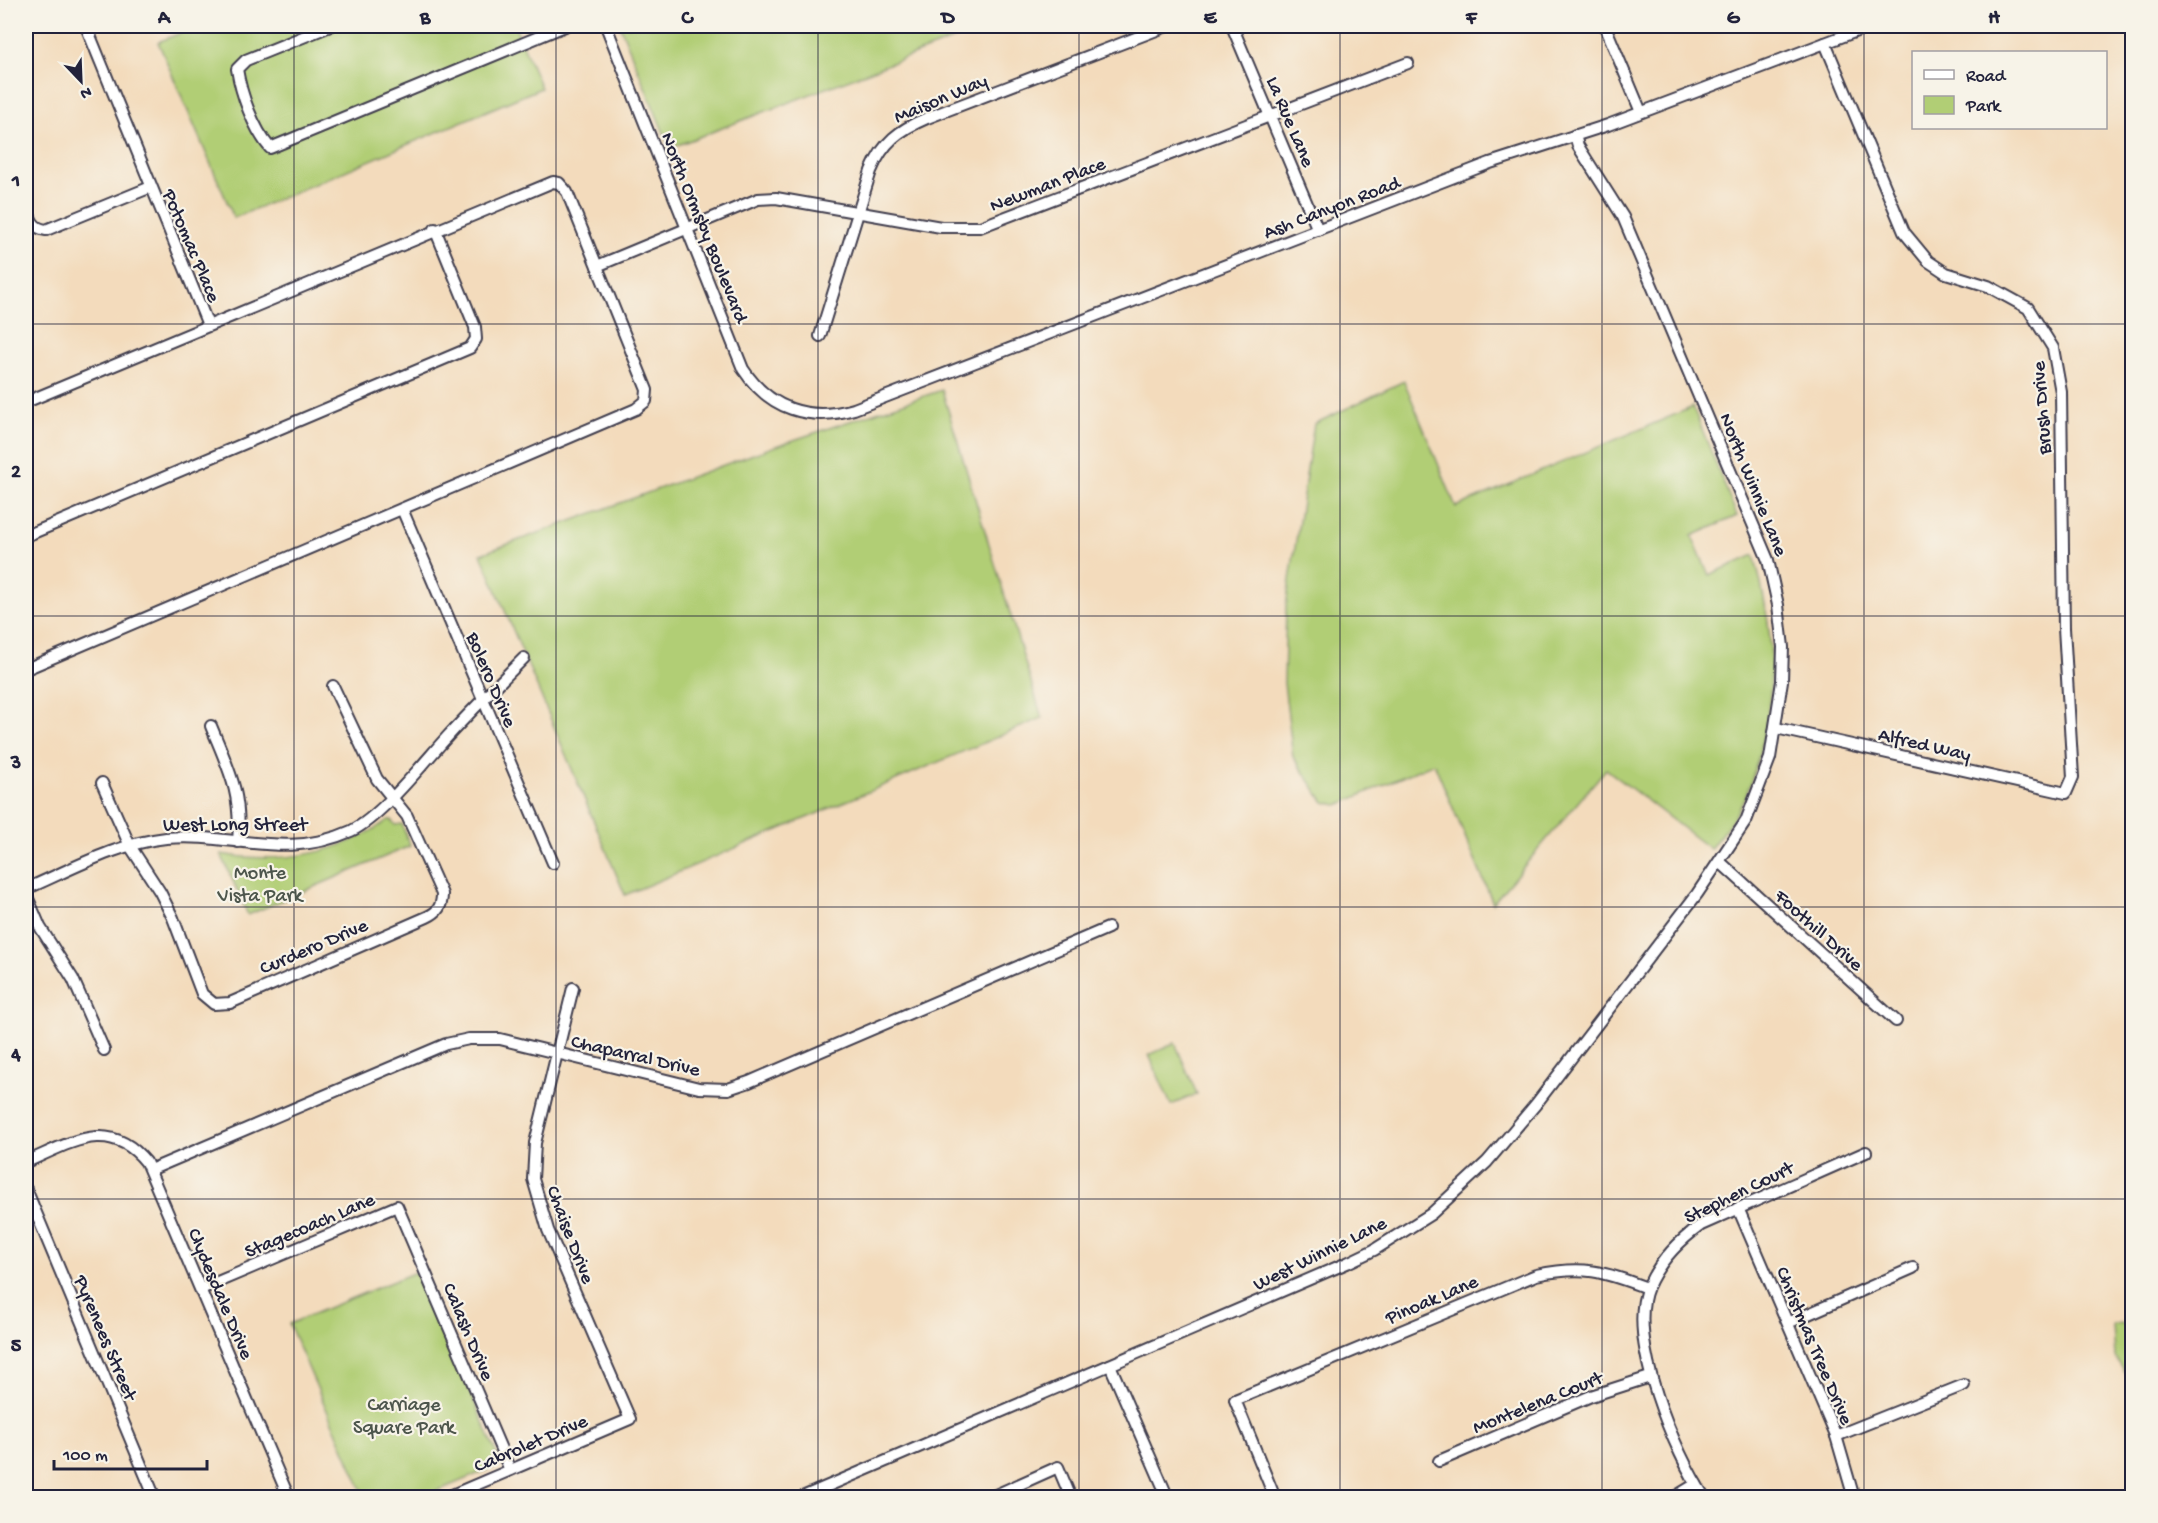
<svg xmlns="http://www.w3.org/2000/svg" width="2158" height="1523" font-family="'Gochi Hand',sans-serif">
<style>
.green{fill:#b1ce75;stroke:#6a7858;stroke-width:1.5}
.lines{fill:none;stroke-linecap:round;stroke-linejoin:round}
.minor-casing{stroke:#413e4e;stroke-width:14}
.minor{stroke:#fff;stroke-width:10}
.grid{fill:none;stroke:#22223b;stroke-width:1.5;stroke-opacity:0.55}
.labels{text-anchor:middle;stroke-width:4.5;stroke-linejoin:round;paint-order:stroke}
.street-label{font-size:20px;fill:#22223b;stroke:#f7f3e8}
.park-label{font-size:20px;fill:#4d564c;stroke:#f7f3e8}
.neatline{fill:none;stroke:#22223b;stroke-width:2}
.grid-label{font-size:20px;text-anchor:middle;font-weight:bold;fill:#22223b}
</style>
<rect width="100%" height="100%" fill="#f7f3e8"/>
<filter id="ink" filterUnits="userSpaceOnUse"><feTurbulence type="fractalNoise" baseFrequency=".0167" numOctaves="2"/><feDisplacementMap in="SourceGraphic" scale="12" xChannelSelector="R" yChannelSelector="G"/><feConvolveMatrix kernelMatrix="1 2 1 2 8 2 1 2 1" color-interpolation-filters="sRGB"/></filter>
<filter id="wash" filterUnits="userSpaceOnUse"><feTurbulence type="fractalNoise" baseFrequency=".008" numOctaves="4" result="noise"/><feDisplacementMap in="SourceGraphic" scale="24" xChannelSelector="R" yChannelSelector="G"/><feGaussianBlur stdDeviation="1.35" result="paint"/><feColorMatrix in="noise" values="0 0 0 0 0 0 0 0 0 0 0 0 0 0 0 0 0 1.4 0 .05"/><feComposite in="paint" operator="in"/></filter>
<g filter="url(#wash)">
<rect width="100%" height="100%" fill="#f3dbbc"/>
<g class="green">
<path d="M198,26H515L541,88L234,218L158,42Z"/>
<path d="M620,26H988L670,148Z"/>
<path d="M1404,381L1456,507L1693,407L1737,516L1692,536L1709,575L1754,555C1773,628 1779,681 1759,755C1754,772 1749,792 1740,807C1732,822 1720,835 1710,849L1606,769L1493,903L1434,763L1338,805L1324,802L1293,757L1284,683L1286,606L1314,424Z"/>
<path d="M942,390L1042,718L625,895L481,554L770,448Z"/>
<path d="M388,820H391L395,825L402,824L410,846L248,915L221,854C280,864 339,855 388,820Z"/>
<path d="M1175,1043L1197,1094L1171,1105L1149,1055Z"/>
<path d="M418,1271L501,1464L423,1497H365L289,1324Z"/>
<path d="M2113,1324L2132,1325V1383L2115,1357Z"/>
</g>
</g>
<g filter="url(#ink)">
<g class="lines">
<g class="minor-casing">
<g id="minor">
<path d="M86,26L208,325"/>
<path d="M330,26L246,60L237,69C241,94 253,128 270,148L565,26"/>
<path d="M606,26L743,369C769,409 809,422 854,409L1490,163L1608,125L1870,26"/>
<path d="M1232,26L1318,230"/>
<path d="M1605,26L1641,112"/>
<path d="M26,206C30,218 32,228 46,230L151,187"/>
<path d="M597,266L758,199L776,198L941,227H980L1408,63"/>
<path d="M820,336L871,171C883,142 899,130 927,118L1167,26"/>
<path d="M26,402L553,182L559,183L567,192L647,390L646,401L636,409L26,669"/>
<path d="M402,509L553,863"/>
<path d="M26,536L470,348L476,339L475,327L435,229"/>
<path d="M211,726C229,770 242,793 238,842"/>
<path d="M1776,728L2066,793L2073,777L2064,628L2061,392L2053,348L2028,308L1988,286L1946,273L1928,261L1904,232L1825,43"/>
<path d="M102,783L130,846L160,892L173,918L202,994L214,1004L230,1003L427,917C438,912 442,906 442,894L407,816L377,779L333,686"/>
<path d="M1720,862L1896,1021"/>
<path d="M26,889C70,870 118,843 166,838C230,832 285,861 351,831C381,817 424,762 448,736C473,709 498,684 524,658"/>
<path d="M26,894L40,927L73,979L104,1050"/>
<path d="M26,1162C69,1144 109,1116 146,1162L289,1498"/>
<path d="M150,1170L446,1044L469,1039H500L699,1088L728,1089L749,1082L1108,928"/>
<path d="M26,1189L155,1498"/>
<path d="M1738,1208L1836,1436L1854,1498"/>
<path d="M201,1289L397,1206L510,1470"/>
<path d="M1788,1323L1913,1268"/>
<path d="M1110,1365L1168,1498"/>
<path d="M1836,1436L1964,1385"/>
<path d="M1439,1461L1591,1396L1650,1377"/>
<path d="M445,1498L630,1419L548,1230L533,1179L535,1143L573,988"/>
<path d="M800,1498L1347,1263L1374,1250L1431,1214L1487,1162L1536,1104L1697,894L1746,821L1770,758L1782,681L1783,647L1778,605L1768,560L1623,217L1578,146L1575,135"/>
<path d="M989,1498L1058,1467L1071,1498"/>
<path d="M1275,1498L1235,1400L1536,1275C1584,1265 1602,1271 1647,1288"/>
<path d="M1673,1498L1696,1484"/>
<path d="M1705,1498C1675,1454 1626,1338 1648,1287C1659,1262 1679,1241 1701,1225L1866,1152"/>
</g>
</g>
<use href="#minor" class="minor"/>
</g>
</g>
<path class="grid" d="M294,26V1498M556,26V1498M818,26V1498M1079,26V1498M1340,26V1498M1602,26V1498M1864,26V1498M26,324H2132M26,616H2132M26,907H2132M26,1199H2132"/>
<g class="labels">
<g class="street-label">
<text transform="translate(940 97) rotate(-23)" y="7">Maison Way</text>
<text transform="translate(1292 121) rotate(67)" y="7">La Rue Lane</text>
<text transform="translate(1047 183) rotate(-21)" y="7">Newman Place</text>
<text transform="translate(1331 206) rotate(-21)" y="7">Ash Canyon Road</text>
<text transform="translate(706 227) rotate(68)" y="7">North Ormsby Boulevard</text>
<text transform="translate(193 245) rotate(67)" y="7">Potomac Place</text>
<text transform="translate(2040 408) rotate(-94)" y="7">Brush Drive</text>
<text transform="translate(1755 484) rotate(68)" y="7">North Winnie Lane</text>
<text transform="translate(493 679) rotate(67)" y="7">Bolero Drive</text>
<text transform="translate(1925 743) rotate(13)" y="7">Alfred Way</text>
<text x="235" y="830">West Long Street</text>
<text transform="translate(1820 929) rotate(42)" y="7">Foothill Drive</text>
<text transform="translate(313 945) rotate(-23)" y="7">Curdero Drive</text>
<text transform="translate(636 1054) rotate(13)" y="7">Chaparral Drive</text>
<text transform="translate(1738 1191) rotate(-26)" y="7">Stephen Court</text>
<text transform="translate(309 1224) rotate(-23)" y="7">Stagecoach Lane</text>
<text transform="translate(572 1234) rotate(69)" y="7">Chaise Drive</text>
<text transform="translate(1319 1252) rotate(-26)" y="7">West Winnie Lane</text>
<text transform="translate(222 1293) rotate(67)" y="7">Clydesdale Drive</text>
<text transform="translate(1431 1298) rotate(-23)" y="7">Pinoak Lane</text>
<text transform="translate(470 1331) rotate(67)" y="7">Calash Drive</text>
<text transform="translate(107 1337) rotate(67)" y="7">Pyrenees Street</text>
<text transform="translate(1816 1345) rotate(67)" y="7">Christmas Tree Drive</text>
<text transform="translate(1537 1401) rotate(-22)" y="7">Montelena Court</text>
<text transform="translate(530 1442) rotate(-23)" y="7">Cabrolet Drive</text>
</g>
<g class="park-label">
<text x="260" y="878">Monte<tspan x="260" dy="23">Vista Park</tspan></text>
<text x="404" y="1410">Carriage<tspan x="404" dy="23">Square Park</tspan></text>
</g>
</g>
<rect width="2158" height="1523" fill="none" stroke="#f7f3e8" stroke-width="66"/>
<rect x="1912" y="51" width="195" height="78" fill="#f7f3e8" stroke="#a29fa3" stroke-width="1.5"/>
<rect x="1924" y="70" width="30" height="9" fill="#ffffff" stroke="#a29fa3" stroke-width="1.5"/>
<text x="1966" y="81" font-size="18" fill="#22223b">Road</text>
<rect x="1924" y="96" width="30" height="18" fill="#b1ce75" stroke="#a29fa3" stroke-width="1.5"/>
<text x="1966" y="111" font-size="18" fill="#22223b">Park</text>
<g transform="translate(81 81) rotate(157)" stroke="#f7f3e8" stroke-width="4.5" paint-order="stroke">
<path d="M0-4.5L10 22L0 15L-10 22Z" fill="#22223b"/>
<text y="-9" font-size="16" font-weight="bold" text-anchor="middle" fill="#22223b">N</text>
</g>
<path d="M54 1460v9h153v-9" fill="none" stroke="#22223b" stroke-width="3"/>
<text x="63" y="1460" font-size="18" fill="#22223b" stroke="#f7f3e8" stroke-width="4.5" paint-order="stroke">100 m</text>
<rect x="33" y="33" width="2092" height="1457" class="neatline"/>
<g class="grid-label">
<text x="164" y="23">A</text>
<text x="425" y="23">B</text>
<text x="687" y="23">C</text>
<text x="948" y="23">D</text>
<text x="1210" y="23">E</text>
<text x="1471" y="23">F</text>
<text x="1733" y="23">G</text>
<text x="1994" y="23">H</text>
<text x="16" y="186">1</text>
<text x="16" y="477">2</text>
<text x="16" y="768">3</text>
<text x="16" y="1060">4</text>
<text x="16" y="1351">5</text>
</g>
</svg>
